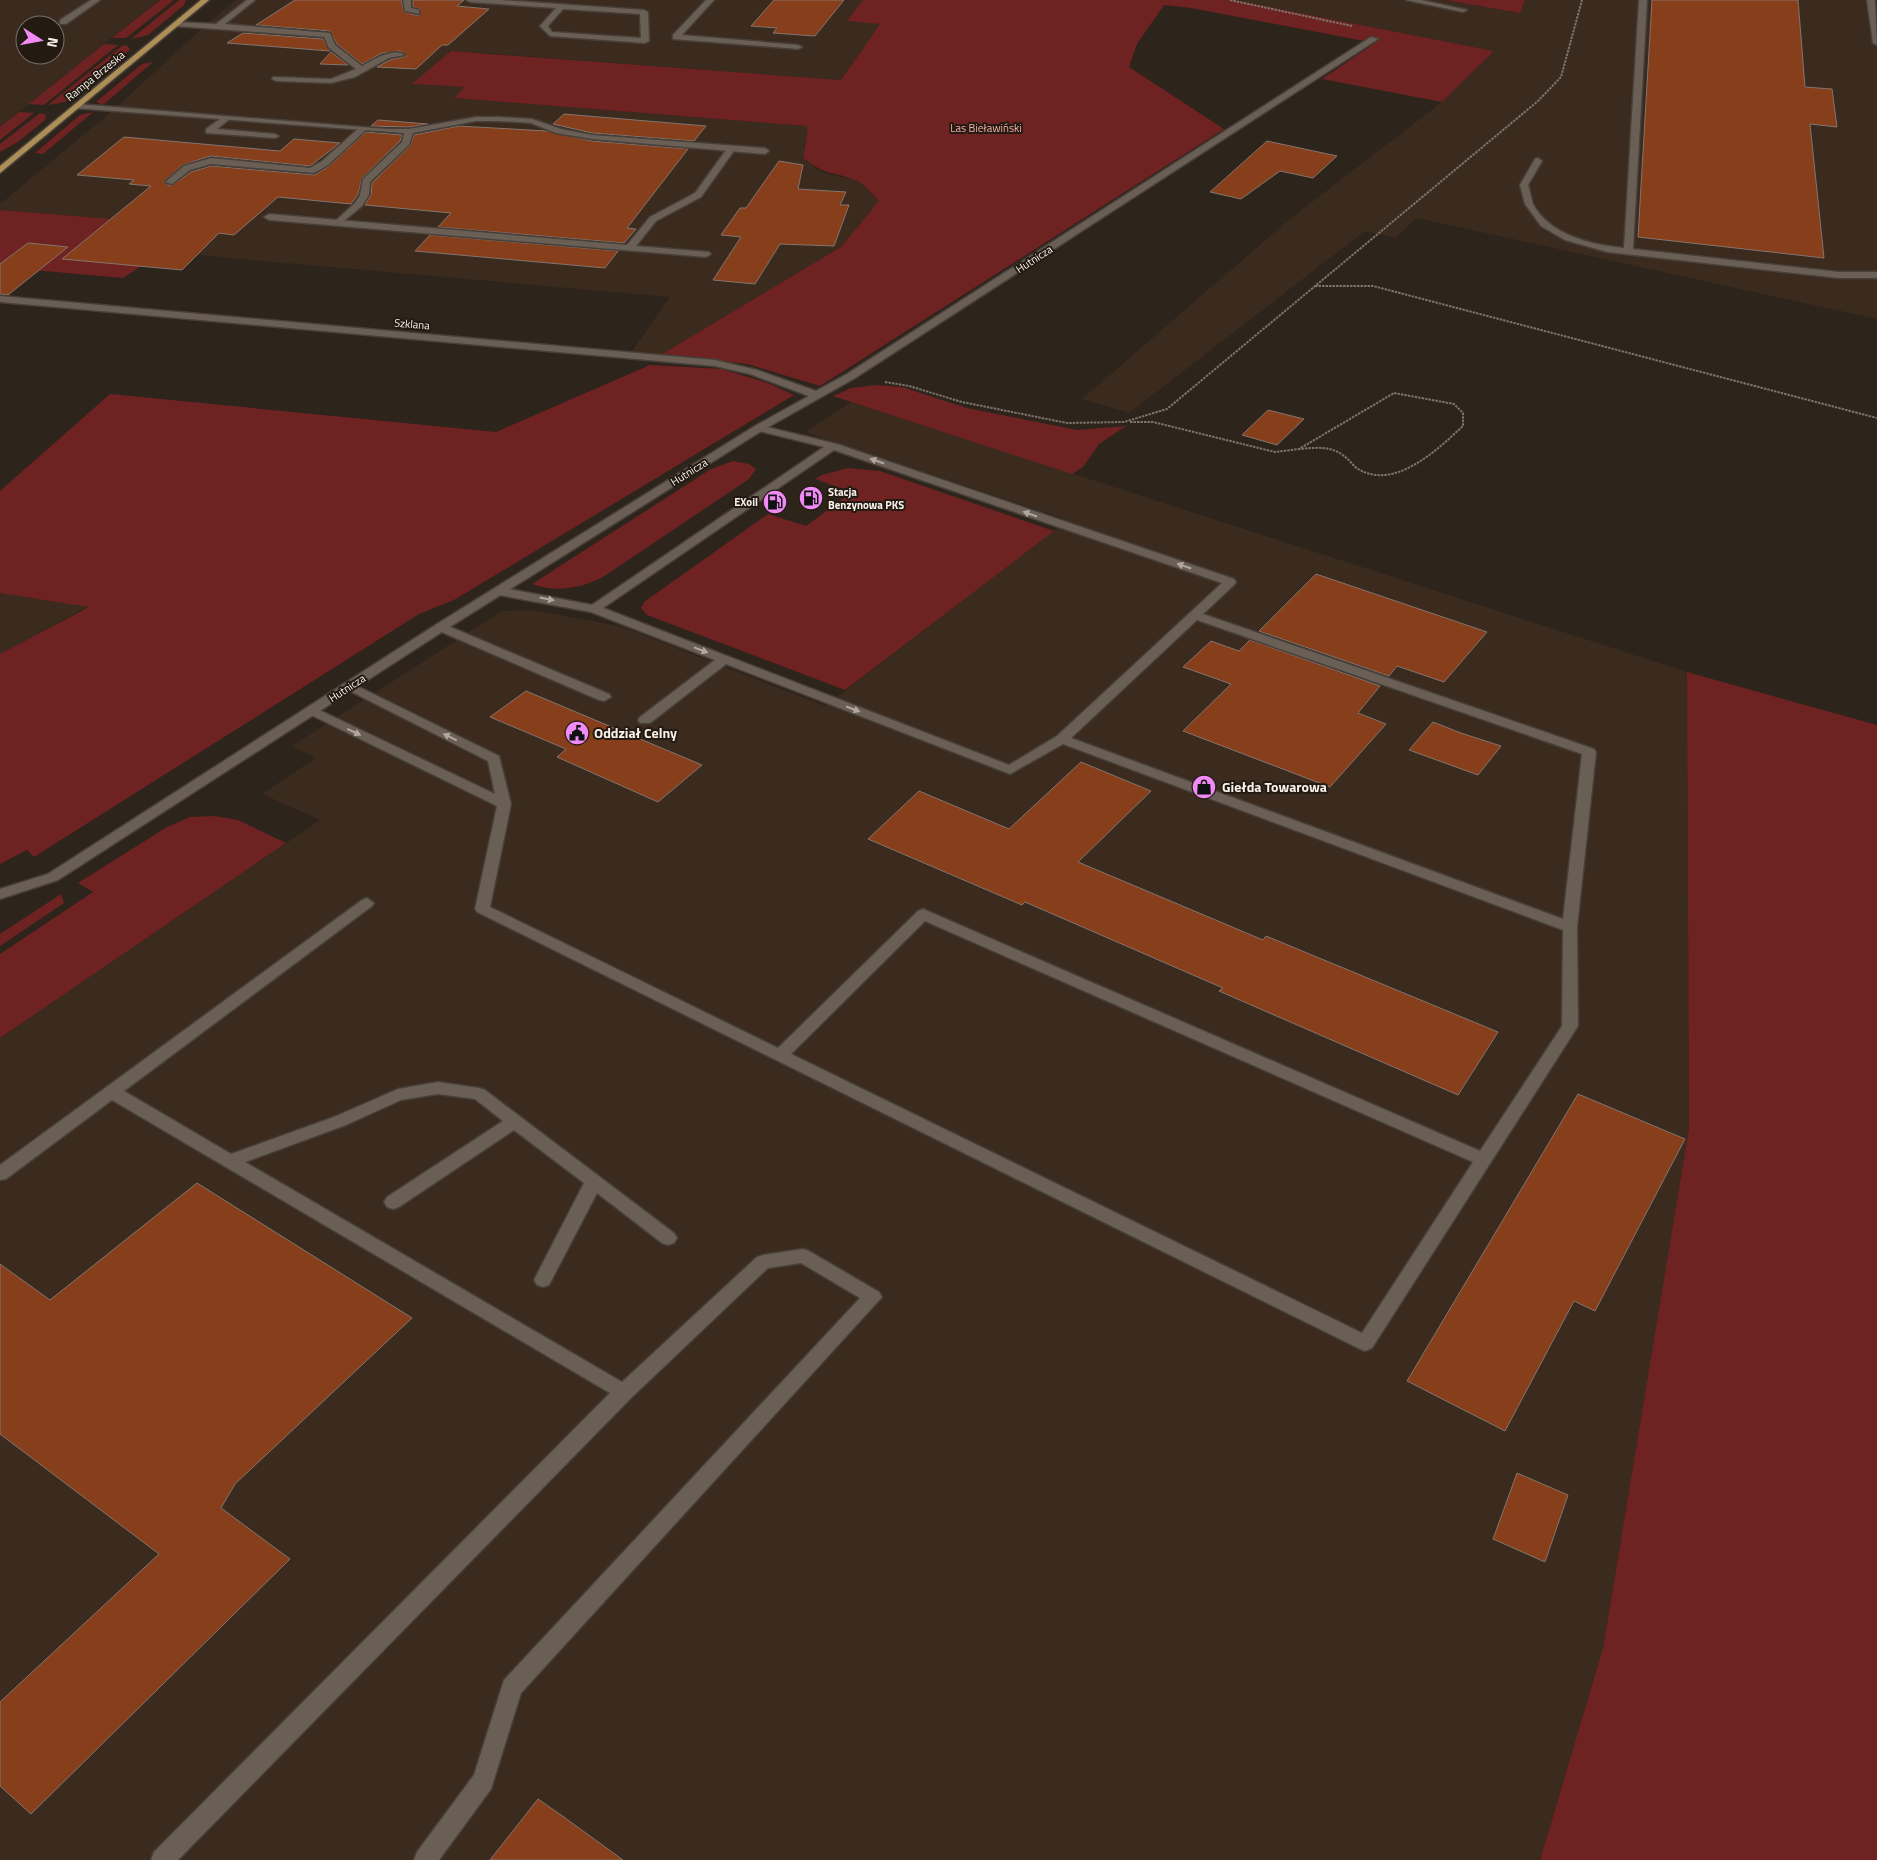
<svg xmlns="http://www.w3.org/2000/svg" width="1877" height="1860" font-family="'Titillium Web',sans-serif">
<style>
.built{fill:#3a2b1e;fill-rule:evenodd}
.green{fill:#6f2222}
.building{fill:#873e1a;stroke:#84756f}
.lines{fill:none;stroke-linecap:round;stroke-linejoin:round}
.service-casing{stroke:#473f39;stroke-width:3}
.minor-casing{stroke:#473f39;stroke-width:3}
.trunk-casing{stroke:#473f39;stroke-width:3}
.path{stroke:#7c736c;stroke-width:2;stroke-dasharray:2.5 1;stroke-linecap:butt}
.service{fill:#6a5f55;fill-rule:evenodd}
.minor{fill:#6a5f55;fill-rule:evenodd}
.trunk{fill:#ac8e56;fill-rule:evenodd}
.oneway{fill:#b2a8a0}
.labels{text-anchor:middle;stroke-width:4;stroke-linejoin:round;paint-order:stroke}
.far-street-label{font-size:11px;fill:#f9f2ec;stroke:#231a12}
.far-park-label{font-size:11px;fill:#f6afa9;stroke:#231a12}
.far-poi-label{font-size:11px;font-weight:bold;fill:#f9f2ec;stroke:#231a12;text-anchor:start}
.poi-label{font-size:14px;font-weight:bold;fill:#f9f2ec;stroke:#231a12;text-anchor:start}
</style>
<rect width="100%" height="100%" fill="#2d241b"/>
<g class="built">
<path d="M0,0H159L0,127ZM25,25H55V55H25Z"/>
<path d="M236,0H863L848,21L880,24L841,80L472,52L412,84L465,87L455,98L807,126L808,137L803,149L815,168L828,174L857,180L880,201L841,247L662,354L632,351L670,297L162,252L173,224L0,210V204L110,113L209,22Z"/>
<path d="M1233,0H1445L1520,13L1525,0H1877V319L1417,218L1395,238L1365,231L1129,413L1082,399L1291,218L1442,102L1494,51Z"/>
<path d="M851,402L1687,672L1689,1128L1603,1648L1540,1860H0V1038L320,820L262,794L316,758L292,746L502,611L531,610L620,626L825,706L1068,520L805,432Z"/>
<path d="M0,593L89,606L0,654Z"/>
</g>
<g class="green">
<path d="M160,0H174L126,38H112Z"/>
<path d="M179,0H186L184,5L148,35L131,39Z"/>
<path d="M863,0H1233L1494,51L1442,102L1322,79L1375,43L1191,8L1164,5L1137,44L1129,67L1224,129L820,386L747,364L662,354L841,247L879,201C873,195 864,183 855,180C833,171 825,176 804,158C803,147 809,138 807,126L454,98L465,87L412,84L451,51L841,80L880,24L847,21Z"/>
<path d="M1445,0H1525L1520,13Z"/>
<path d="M104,44L118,45L44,105L29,104Z"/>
<path d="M123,45L128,46L130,50L65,102L48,105Z"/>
<path d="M153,62L103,105L96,102L142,64Z"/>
<path d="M19,112L34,113L0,140V127Z"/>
<path d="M93,112L43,154L35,153L80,115Z"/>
<path d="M40,113L46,115L45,120L18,142L0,152V144Z"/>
<path d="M0,210L174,224L162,252L123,278L0,267Z"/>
<path d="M650,365L722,369L768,383L794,395L454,600L419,614L34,857L27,850L0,864V654L89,607L0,593V491L110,394L496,432Z"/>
<path d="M876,385L902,387L967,408L1077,430L1126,426L1099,444L1083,467L1072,474L833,396L851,388Z"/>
<path d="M733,461L749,464L756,469L749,479L603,577C582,588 555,593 532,584L711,469Z"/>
<path d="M848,468L880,471L1054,531L845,690L647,615L641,608L644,602L768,514L806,526L852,492L815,479L822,475Z"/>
<path d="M1687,672L1877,725V1860H1540L1603,1648L1689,1128Z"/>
<path d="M215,816L238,820L286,843L0,1038V954L93,892L78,883L167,827L190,817Z"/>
<path d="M61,894L64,903L0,946V934Z"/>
</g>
<g class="building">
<path d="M295,0H401L404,12L419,16L420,9L413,7V0H464L457,6L489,9L448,45H442L416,69L377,67L390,60L407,56L400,51L382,53L362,64L337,44L330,31L256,25Z"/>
<path d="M774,0H844L815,36L773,33L777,28L751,26Z"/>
<path d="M1652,0H1798L1805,87L1832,89L1837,127L1810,124L1824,258L1638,237Z"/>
<path d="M243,33L323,39L330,51L227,43Z"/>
<path d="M331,52L348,65L320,64Z"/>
<path d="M564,114L706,126L694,141L592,133L553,124Z"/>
<path d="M378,120L428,124L409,127L371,126Z"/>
<path d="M459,126L547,131L592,141L688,149L627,228L636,229L624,243L438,227L451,213L365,205L371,195L372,183L410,146L414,135Z"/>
<path d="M366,132L402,135L400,141L362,178L358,194L351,204L278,197L234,235L219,233L182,270L62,259L151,186L129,184L134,180L77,175L124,137L280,151L294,139L340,143L310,166L210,156L183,165L163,182L171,186L191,172L211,166L315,175L329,166Z"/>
<path d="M1267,141L1337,156L1313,178L1280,171L1241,199L1210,192Z"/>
<path d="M779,161L803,165L798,189L846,192L840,205H849L834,246L780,244L755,284L713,280L741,237L721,235L740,208H746Z"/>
<path d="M430,235L618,251L605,268L415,251Z"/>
<path d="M28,243L68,247L8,295L0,294V264Z"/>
<path d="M1268,410L1304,419L1277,445L1242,435Z"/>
<path d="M1316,574L1487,632L1444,682L1397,666L1389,676L1259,631Z"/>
<path d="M1250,640L1380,686L1358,713L1386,724L1330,787L1183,731L1231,684L1183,667L1211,641L1239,651Z"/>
<path d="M526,691L702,765L658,802L557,757L566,749L490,717Z"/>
<path d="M1433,722L1461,733L1501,746L1478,775L1409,750Z"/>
<path d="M1081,762L1151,791L1078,862L1263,940L1266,936L1498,1032L1458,1095L1219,991L1223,988L1025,902L1022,905L868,839L919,791L1009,829Z"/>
<path d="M1578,1094L1685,1139L1595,1311L1574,1301L1505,1431L1407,1381Z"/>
<path d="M197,1183L412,1318L235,1484L221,1508L290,1559L31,1814L0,1786V1702L159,1554L0,1434V1264L50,1300Z"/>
<path d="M1517,1473L1568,1495L1545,1562L1493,1539Z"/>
<path d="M538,1799L561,1815L623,1860H490Z"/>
</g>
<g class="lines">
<g class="service-casing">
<g id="service">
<path d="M91,0H100L66,24H60V20Z"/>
<path d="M247,0H255L225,24L330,33L335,45L362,66C373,60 392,47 405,55L389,58L355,77L331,83L276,81L272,79L273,77L331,79L356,69L329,48L324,37L176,26L172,24L176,22L216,24Z"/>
<path d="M403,0H411V8L419,10V14L405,11Z"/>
<path d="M466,0H501L644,10L648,12L649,41L645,43L550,36L540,26L556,8L470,2ZM563,9L640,14L641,38L552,32L548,26Z"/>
<path d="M706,0H714L682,35L798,45L802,47L798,49L673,39V35Z"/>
<path d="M1406,0H1421L1467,10L1463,12Z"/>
<path d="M1639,0H1647L1633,249L1839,272H1877V278H1839L1607,252L1565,240L1541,226L1525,204L1520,185L1535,159L1538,158L1542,161L1528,185C1530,191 1531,198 1533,204C1549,235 1592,245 1624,248Z"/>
<path d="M1867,0H1875L1877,45L1873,43Z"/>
<path d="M224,116L231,118L217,129L275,134L279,136L275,138L206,133V129Z"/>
<path d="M360,127L367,129L328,165L314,173L211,164L190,170L172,184L165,182L184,166L211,158L310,168L322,161Z"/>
<path d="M729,146L736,148L701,197L656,221L636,246L709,252L711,254L706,257L269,220L264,217L269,214L627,245L650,217L695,193Z"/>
<path d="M759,425L837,444L1234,579L1236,582L1234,585L1203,614L1594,749L1596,752L1577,927L1578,1026L1372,1348L1365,1351L1358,1348L477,912L475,909L497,806L303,711L310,707L315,708L495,794L488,761L342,687L343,684H353L499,756L511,804L490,907L778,1048L918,911L923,909L1480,1151L1562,1026L1563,930L1063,744L1010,774L726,664L650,723H640L638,720L640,717L715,660L591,612L499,595L493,591L499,587L592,605L824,447L755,430L754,428ZM834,450L1222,583L1057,736L1009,765L603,608ZM1197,620L1582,754L1563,919L1071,738ZM925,921L1473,1162L1362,1333L791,1054Z"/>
<path d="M441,623L609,694L611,697L604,701L599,700L437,630L435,627L437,624Z"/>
<path d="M367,898L374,903L372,906L124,1091L231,1154L334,1117L398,1089L438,1082L479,1088L485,1090L674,1233L677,1238L674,1243L668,1245L662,1243L597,1193L549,1285L543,1287L537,1285L534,1280L584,1183L514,1130L399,1207L393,1209L387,1207L384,1202L387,1197L503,1121L475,1099L438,1094L401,1100L346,1125L245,1162L622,1382L757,1257L763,1255L803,1249L809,1251L879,1292L882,1297L521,1693L491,1789L439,1860H414L417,1852L474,1775L504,1680L860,1298L801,1263L768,1268L631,1398L178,1860H151L154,1852L610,1393L112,1100L6,1179L0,1180V1165L362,900Z"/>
</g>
</g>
<g class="minor-casing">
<g id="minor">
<path d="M1371,37L1378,39L855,378L763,430L445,630L58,880L0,899V889L48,874L437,624L755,426L809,396L750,374L715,366L0,302V296L715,360L757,370L816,391L847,374Z"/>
<path d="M77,104L387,129H409L476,117H498L532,119L561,129L592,135L765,148L769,151L765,154L592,139L556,133L531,123L498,121H476L413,133L409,145L370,182L369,195L362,206L339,225L334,222L355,203L360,195L363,179L402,142L404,133L74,108V104Z"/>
</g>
</g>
<g class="trunk-casing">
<path id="trunk" d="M201,0H209L0,173V166Z"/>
</g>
<g class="path">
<path d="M1230,0L1352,26"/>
<path d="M1315,286H1373L1877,418"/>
<path d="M885,382L909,386L962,402L1067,423L1124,422L1167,409L1538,101L1561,77L1582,0"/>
<path d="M1394,393L1454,404L1463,413V426C1438,449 1395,491 1358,469C1353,466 1349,459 1344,456C1331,445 1314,448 1299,449Z"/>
<path d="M1130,422H1153L1275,452L1299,449"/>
</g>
<use href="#service" class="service"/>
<use href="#minor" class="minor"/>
<use href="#trunk" class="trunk"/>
</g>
<defs><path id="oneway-solid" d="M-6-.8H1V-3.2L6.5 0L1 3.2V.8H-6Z" transform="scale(1.25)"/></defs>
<g class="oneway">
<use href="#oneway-solid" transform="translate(877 461) rotate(-161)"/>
<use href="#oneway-solid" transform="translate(1030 514) rotate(-161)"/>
<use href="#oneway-solid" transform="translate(1184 566) rotate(-161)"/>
<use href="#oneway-solid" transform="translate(547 599) rotate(11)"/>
<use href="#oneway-solid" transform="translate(701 650) rotate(21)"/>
<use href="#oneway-solid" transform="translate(853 709) rotate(21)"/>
<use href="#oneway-solid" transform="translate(354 732) rotate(25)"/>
<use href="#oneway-solid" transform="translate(450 737) rotate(-154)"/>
</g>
<defs>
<g id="fuel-disc" transform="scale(1.25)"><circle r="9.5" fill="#f08bf6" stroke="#231a12"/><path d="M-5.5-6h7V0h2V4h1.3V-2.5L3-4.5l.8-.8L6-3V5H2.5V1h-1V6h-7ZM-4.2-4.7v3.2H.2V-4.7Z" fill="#111"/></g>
<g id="civic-disc" transform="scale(1.25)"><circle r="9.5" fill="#f08bf6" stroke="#231a12"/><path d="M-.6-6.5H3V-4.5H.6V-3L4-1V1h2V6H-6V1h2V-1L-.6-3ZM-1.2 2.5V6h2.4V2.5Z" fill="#111"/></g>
<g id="shop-disc" transform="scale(1.25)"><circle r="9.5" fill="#f08bf6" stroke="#231a12"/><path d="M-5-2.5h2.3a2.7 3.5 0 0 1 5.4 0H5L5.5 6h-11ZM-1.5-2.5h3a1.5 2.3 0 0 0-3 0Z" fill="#111"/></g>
</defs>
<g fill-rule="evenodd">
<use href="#fuel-disc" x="811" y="498"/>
<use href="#fuel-disc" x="775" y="502"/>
<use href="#civic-disc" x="577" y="733"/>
<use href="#shop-disc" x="1204" y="787"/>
</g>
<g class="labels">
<g class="far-street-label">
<text transform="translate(95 76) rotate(-39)" y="4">Rampa Brzeska</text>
<text transform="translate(1034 259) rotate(-33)" y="4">Hutnicza</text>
<text transform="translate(412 324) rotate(5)" y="4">Szklana</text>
<text transform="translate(689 472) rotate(-32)" y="4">Hutnicza</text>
<text transform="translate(347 688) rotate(-33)" y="4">Hutnicza</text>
</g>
<g class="far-park-label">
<text x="986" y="132">Las Bieławiński</text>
</g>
<g class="far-poi-label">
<text x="828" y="496">Stacja<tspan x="828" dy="13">Benzynowa PKS</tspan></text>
<text x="758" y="506" text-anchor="end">EXoil</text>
</g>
<g class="poi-label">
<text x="594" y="738">Oddział Celny</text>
<text x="1222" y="792">Giełda Towarowa</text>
</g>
</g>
<g transform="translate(40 40) rotate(101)"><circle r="24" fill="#231a12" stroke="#797069"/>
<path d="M0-4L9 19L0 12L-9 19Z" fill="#f08bf6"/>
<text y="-8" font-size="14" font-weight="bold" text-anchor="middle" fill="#f9f2ec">N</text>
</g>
</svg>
